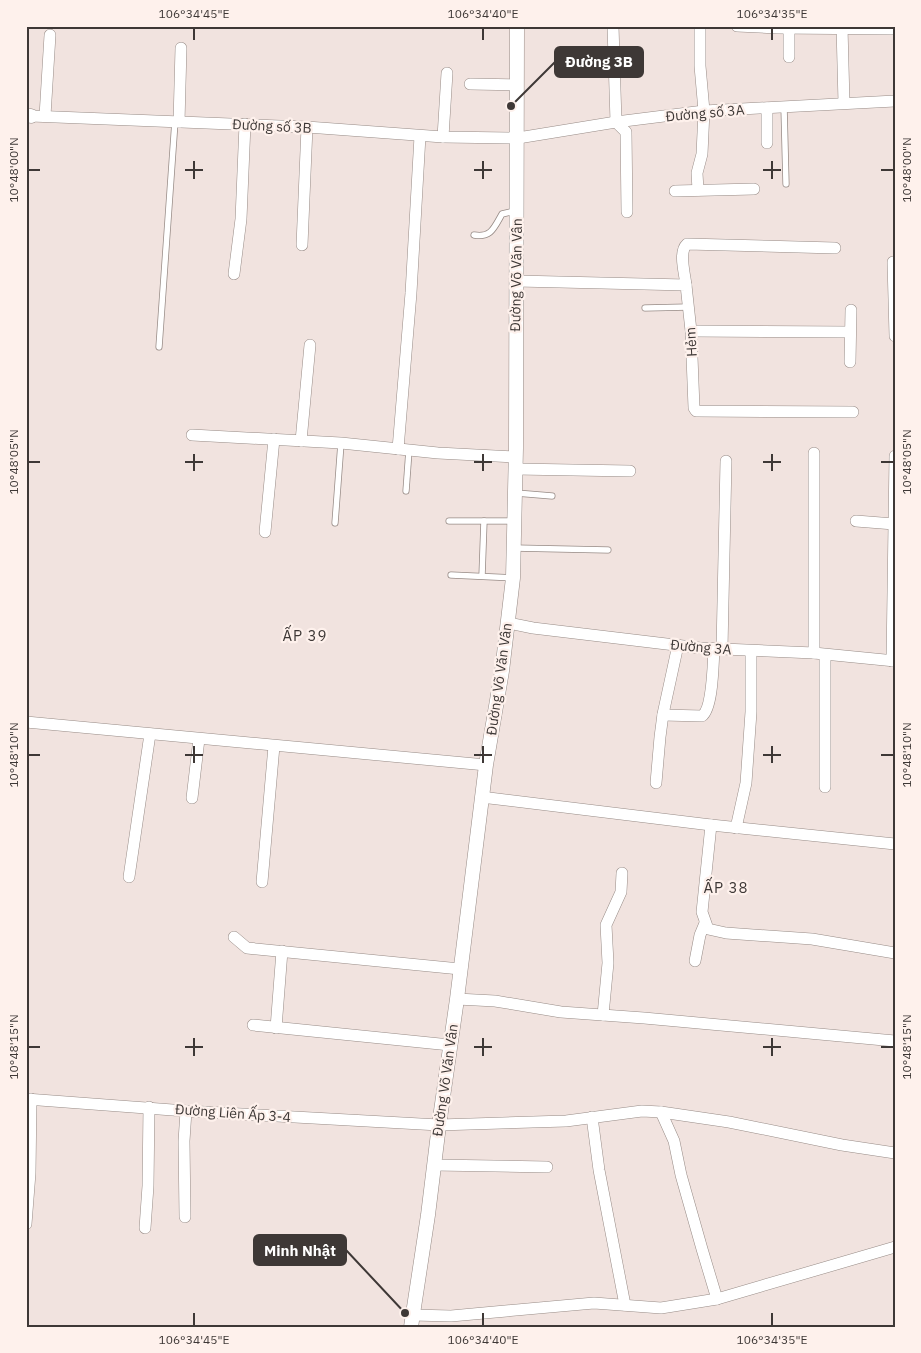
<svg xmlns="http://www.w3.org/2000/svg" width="921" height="1353" font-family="'IBM Plex Sans',sans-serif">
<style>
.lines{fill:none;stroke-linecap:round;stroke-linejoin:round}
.service-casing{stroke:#978b86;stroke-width:7}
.minor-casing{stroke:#978b86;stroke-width:12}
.tertiary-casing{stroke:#978b86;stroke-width:15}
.service{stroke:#fff;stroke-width:5.5}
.minor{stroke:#fff;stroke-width:11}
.tertiary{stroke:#fff;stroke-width:14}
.ticks{fill:none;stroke:#3e3836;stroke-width:2}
.labels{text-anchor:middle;stroke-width:4.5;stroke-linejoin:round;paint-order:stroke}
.street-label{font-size:14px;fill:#3e3836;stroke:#fef1ec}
.neighbourhood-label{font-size:15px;letter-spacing:1px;fill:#3e3836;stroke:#fef1ec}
.leader{fill:none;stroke:#3e3836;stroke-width:2}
.callout-dot{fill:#3e3836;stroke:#fef1ec;stroke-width:2}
.callout{fill:#3e3836;stroke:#3e3836;stroke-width:2}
.callout-label{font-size:15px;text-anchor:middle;font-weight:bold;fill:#fff}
.neatline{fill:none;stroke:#3e3836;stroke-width:2}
.ticks-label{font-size:12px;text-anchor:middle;fill:#3e3836}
</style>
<rect width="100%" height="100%" fill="#f1e3df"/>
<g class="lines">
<g class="service-casing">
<g id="service">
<path d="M784,107L786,184"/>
<path d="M474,235C491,238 494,228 502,214L515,211"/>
<path d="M645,308L688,307"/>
<path d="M159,347L175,121"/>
<path d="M406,491L409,450"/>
<path d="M516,493L552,496"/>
<path d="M449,521H515"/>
<path d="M335,523L341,443"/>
<path d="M514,548L608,550"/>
<path d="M451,575L513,578"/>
<path d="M482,576L484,521"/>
</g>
</g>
<g class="minor-casing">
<g id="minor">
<path d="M613,26L616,122L626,132L627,212"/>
<path d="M737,26L777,28L895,29"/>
<path d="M842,27L844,103"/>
<path d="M789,28V57"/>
<path d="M470,84L517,85"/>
<path d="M767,108V143"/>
<path d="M31,116L307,127L443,137L518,138L616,122L704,111L895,101"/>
<path d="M45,116L50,35"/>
<path d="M179,122L181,48"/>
<path d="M443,137L447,73"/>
<path d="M698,190L697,173L702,154L704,111L700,66V26"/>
<path d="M675,191L754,189"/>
<path d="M302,245L307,127"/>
<path d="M893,262L895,336"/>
<path d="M234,274L241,219L245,124"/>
<path d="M517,281L686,285L691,331L694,408L696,411L853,412"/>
<path d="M686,285C685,274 678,252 687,244L835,248"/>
<path d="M691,331L849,332"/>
<path d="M850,362L851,310"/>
<path d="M192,435L341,443L438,453L516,457"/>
<path d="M301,441L310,345"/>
<path d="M398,449L411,293L420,136"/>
<path d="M814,453V653"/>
<path d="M516,469L630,471"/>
<path d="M856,521L894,524"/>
<path d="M265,532L274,439"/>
<path d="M508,623L533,628L700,648L814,653L895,661"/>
<path d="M722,649L726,461"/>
<path d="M825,655V787"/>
<path d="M892,661L895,456"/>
<path d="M663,715L702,716C713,708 713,663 714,649"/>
<path d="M26,722L486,765"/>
<path d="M656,783L660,737L663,714L678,645"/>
<path d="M481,797L711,825L895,844"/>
<path d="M192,798L199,739"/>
<path d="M711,825L702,912L708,929L726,933L812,939L895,953"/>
<path d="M736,828L746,783L751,712V651"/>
<path d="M129,877L150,734"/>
<path d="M262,882L274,746"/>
<path d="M234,937L247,948L460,969"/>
<path d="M695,961L700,935L705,923"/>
<path d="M457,999L495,1001L561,1012L644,1018L895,1041"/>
<path d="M603,1015L608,963L606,925L621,892L622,873"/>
<path d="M253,1025L450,1045"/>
<path d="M276,1028L282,951"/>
<path d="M26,1099L186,1111L439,1125L566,1121L642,1111L661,1112L729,1122L842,1145L895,1153"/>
<path d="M661,1112L674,1141L681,1175L702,1249L717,1299"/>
<path d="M592,1117L599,1170L625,1305"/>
<path d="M434,1165L547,1167"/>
<path d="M185,1217L184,1141L186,1111"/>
<path d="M26,1224L30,1173L31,1099"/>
<path d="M145,1228L148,1186L149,1107"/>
<path d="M413,1315L451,1316L594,1303L661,1308L717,1299L895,1247"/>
</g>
</g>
<g class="tertiary-casing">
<g id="tertiary">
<path d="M26,115L31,116"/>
<path d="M411,1327L428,1215L439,1125L457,999L486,765L502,671L513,578L516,448L517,26"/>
</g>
</g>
<use href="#service" class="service"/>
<use href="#minor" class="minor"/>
<use href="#tertiary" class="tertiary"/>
</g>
<path class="ticks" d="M194,28V40M483,28V40M772,28V40M194,161V179M483,161V179M772,161V179M28,170H40M185,170H203M474,170H492M763,170H781M881,170H894M194,454V471M483,454V471M772,454V471M28,462H40M185,462H203M474,462H492M763,462H781M881,462H894M194,746V763M483,746V763M772,746V763M28,755H40M185,755H203M474,755H492M763,755H781M881,755H894M194,1038V1056M483,1038V1056M772,1038V1056M28,1047H40M185,1047H203M474,1047H492M763,1047H781M881,1047H894M194,1313V1326M483,1313V1326M772,1313V1326"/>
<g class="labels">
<g class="street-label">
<text transform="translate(705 113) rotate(-5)" y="5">Đường số 3A</text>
<text transform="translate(272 126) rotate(3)" y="5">Đường số 3B</text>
<text transform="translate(516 275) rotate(-89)" y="5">Đường Võ Văn Vân</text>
<text transform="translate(691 342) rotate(-93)" y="5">Hẻm</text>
<text transform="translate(701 647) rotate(5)" y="5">Đường 3A</text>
<text transform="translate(499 679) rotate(-82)" y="5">Đường Võ Văn Vân</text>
<text transform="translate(445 1080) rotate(-82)" y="5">Đường Võ Văn Vân</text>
<text transform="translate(233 1113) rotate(4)" y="5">Đường Liên Ấp 3-4</text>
</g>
<g class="neighbourhood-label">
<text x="305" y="641">ẤP 39</text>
<text x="726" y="893">ẤP 38</text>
</g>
</g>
<path class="leader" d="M511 106L555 62M405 1313L346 1250"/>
<g class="callout-dot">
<circle cx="511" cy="106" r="5"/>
<circle cx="405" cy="1313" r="5"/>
</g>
<g class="callout">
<rect x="555" y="47" width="88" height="30" rx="5"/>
<rect x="254" y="1235" width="92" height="30" rx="5"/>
</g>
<g class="callout-label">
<text x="599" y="67">Đường 3B</text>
<text x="300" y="1256">Minh Nhật</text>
</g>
<rect width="921" height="1353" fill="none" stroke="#fef1ec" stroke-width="55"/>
<rect x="28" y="28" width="866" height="1298" class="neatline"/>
<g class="ticks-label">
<text x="194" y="18">106°34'45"E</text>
<text x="483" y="18">106°34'40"E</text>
<text x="772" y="18">106°34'35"E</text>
<text transform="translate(907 170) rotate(-90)" y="4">10°48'00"N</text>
<text transform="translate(14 170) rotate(-90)" y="4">10°48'00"N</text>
<text transform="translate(14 462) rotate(-90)" y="4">10°48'05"N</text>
<text transform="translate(907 462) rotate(-90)" y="4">10°48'05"N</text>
<text transform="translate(14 755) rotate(-90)" y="4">10°48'10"N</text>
<text transform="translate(907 755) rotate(-90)" y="4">10°48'10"N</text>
<text transform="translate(14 1047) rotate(-90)" y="4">10°48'15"N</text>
<text transform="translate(907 1047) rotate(-90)" y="4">10°48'15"N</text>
<text x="194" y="1344">106°34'45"E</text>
<text x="483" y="1344">106°34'40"E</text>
<text x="772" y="1344">106°34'35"E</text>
</g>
</svg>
